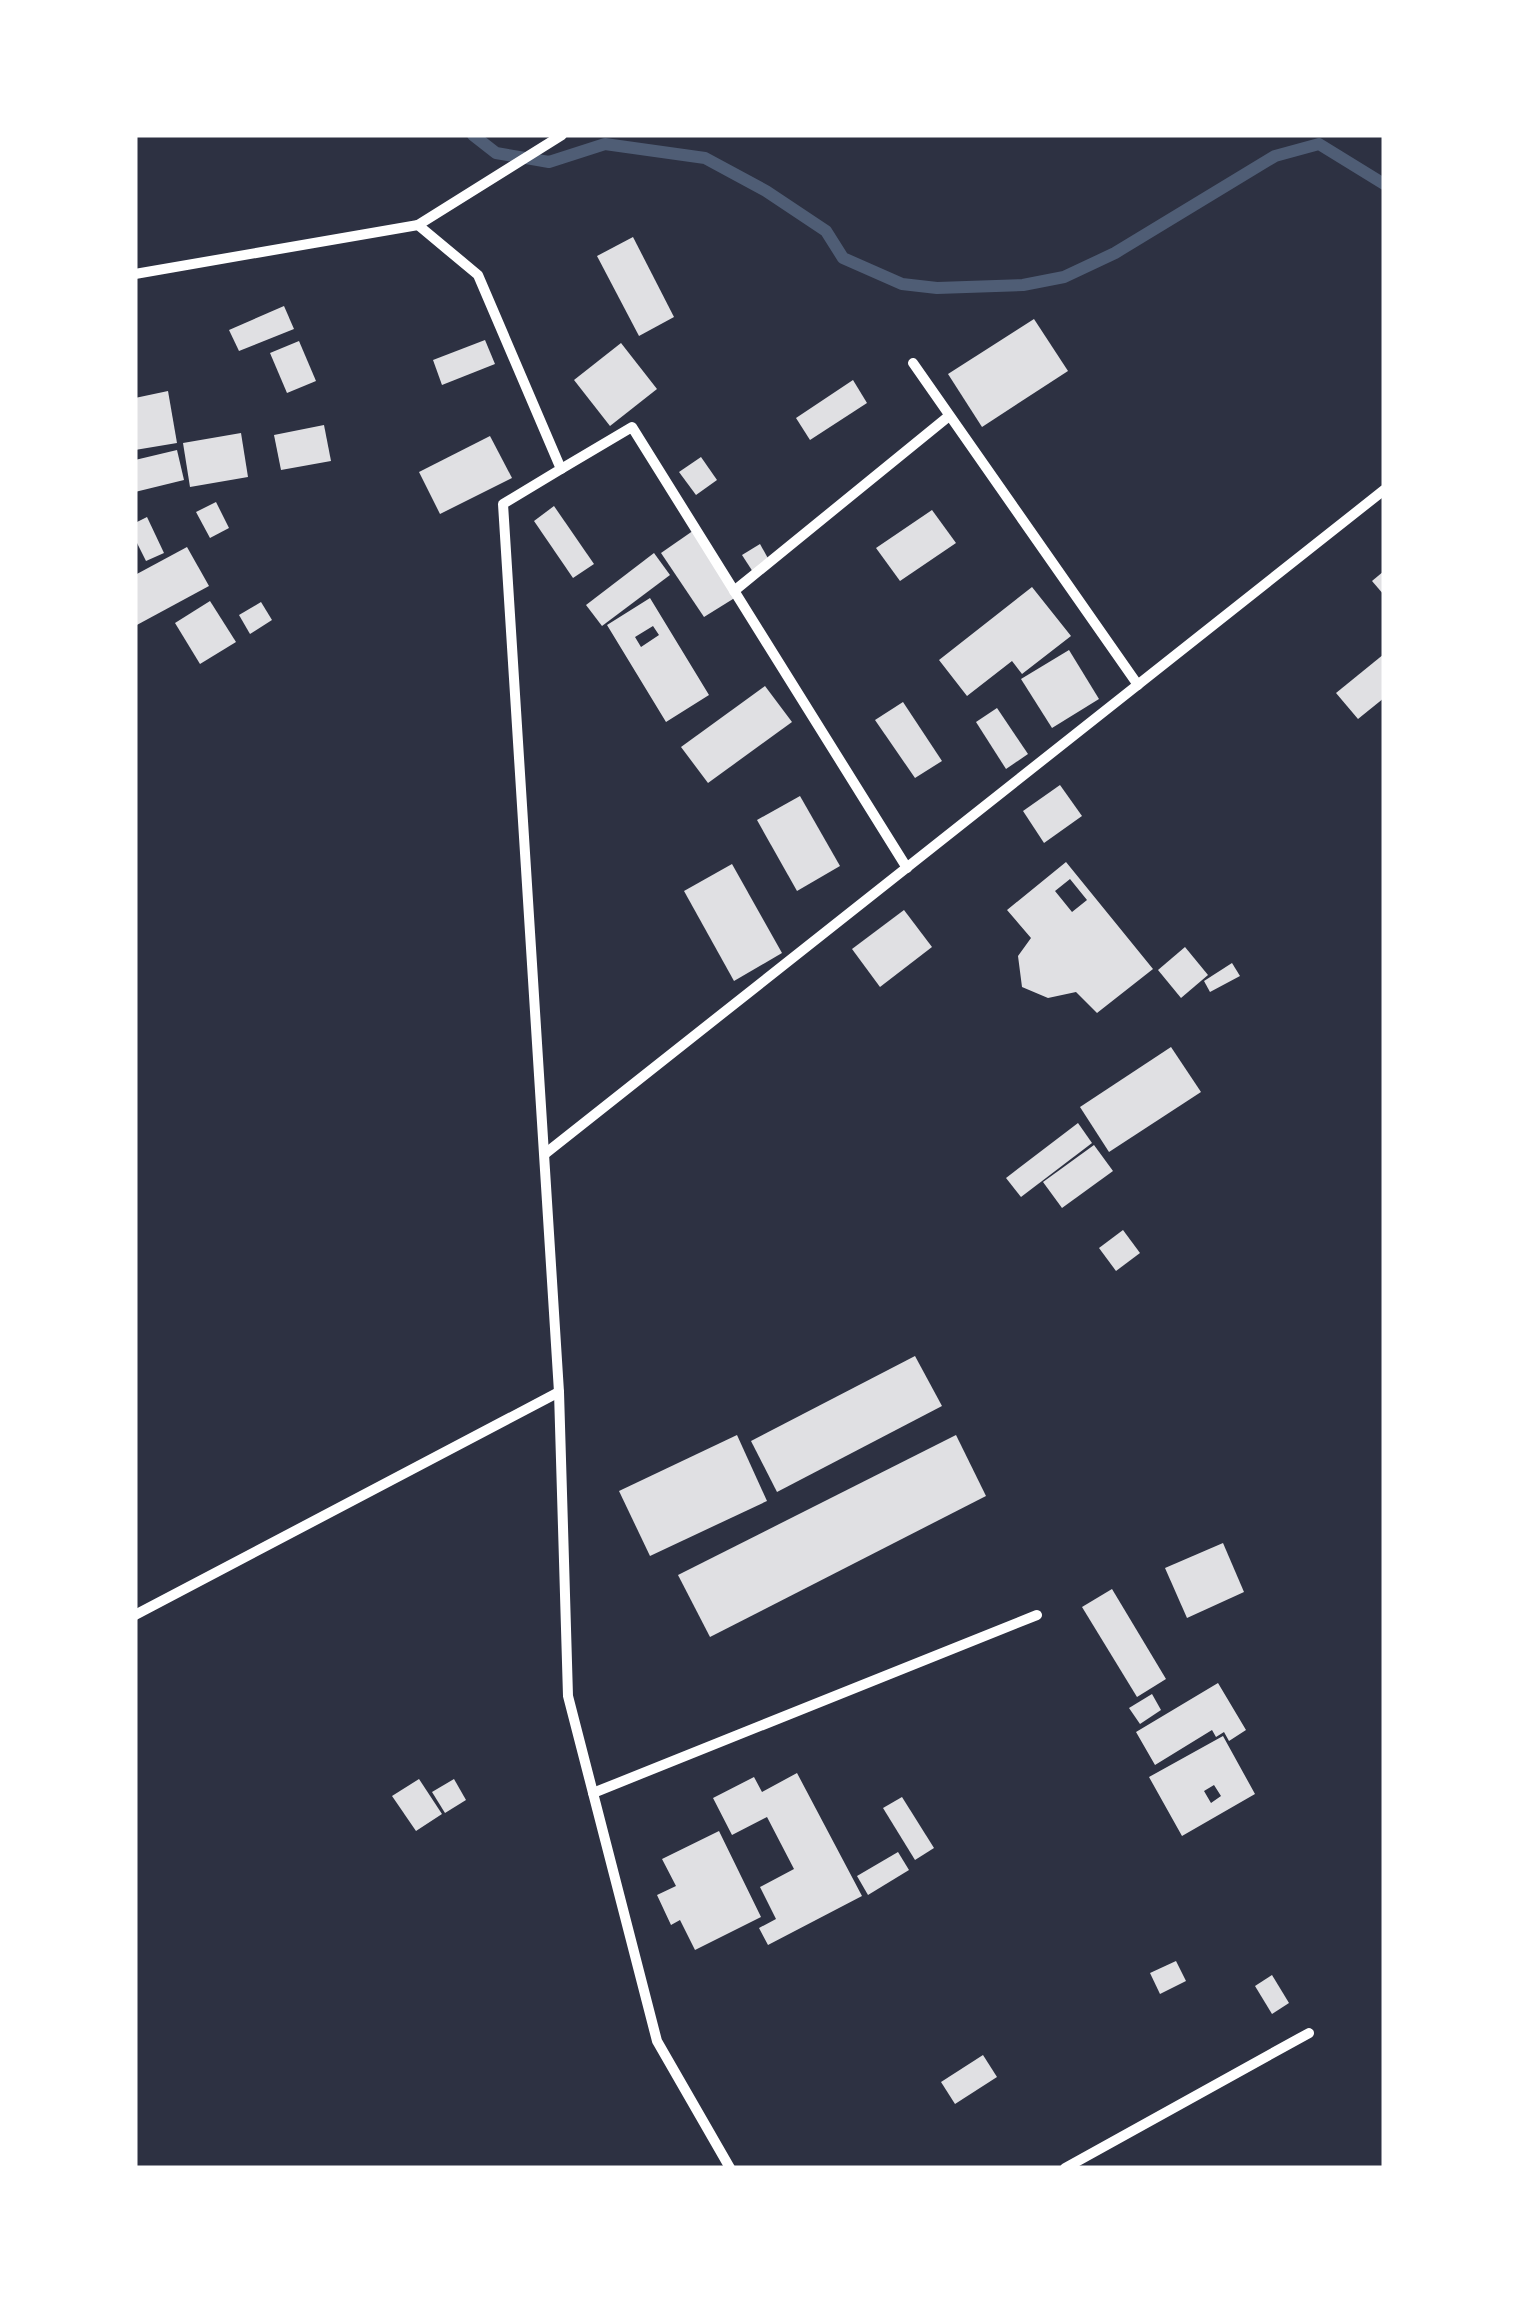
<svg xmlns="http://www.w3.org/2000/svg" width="1519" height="2303" font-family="'PT Sans Narrow',sans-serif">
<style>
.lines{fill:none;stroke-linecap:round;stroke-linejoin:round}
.stream{stroke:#4f5d75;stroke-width:12}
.building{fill:#e0e0e3;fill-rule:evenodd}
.minor{stroke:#fff;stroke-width:10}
</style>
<rect width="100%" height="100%" fill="#2d3142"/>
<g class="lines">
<path class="stream" d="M473,135L496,153L549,162L605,144L705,158L766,191L826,231L843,258L902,284L937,288L1023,285L1064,277L1115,253L1275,156L1319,144L1384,184"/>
</g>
<g class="building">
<path d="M633,237L674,317L639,336L597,256Z"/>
<path d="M284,306L294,329L239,351L229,330Z"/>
<path d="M1034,319L1068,371L982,427L948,374Z"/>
<path d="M485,340L495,364L442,385L433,360Z"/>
<path d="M299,341L316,381L287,393L270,353Z"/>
<path d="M621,343L657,389L610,426L574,380Z"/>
<path d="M853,380L867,403L810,440L796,418Z"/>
<path d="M168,391L177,443L135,450V398Z"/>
<path d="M324,425L331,461L281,470L274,435Z"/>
<path d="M241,433L248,477L190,487L183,443Z"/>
<path d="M490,436L512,478L440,514L419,472Z"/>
<path d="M177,450L184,480L135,492V460Z"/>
<path d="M701,457L717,480L696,495L679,472Z"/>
<path d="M216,502L229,528L210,538L196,512Z"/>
<path d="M554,506L594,564L573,578L534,521Z"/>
<path d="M932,510L956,543L900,581L876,548Z"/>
<path d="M147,517L164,553L146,561L135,539V523Z"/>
<path d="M697,528L741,594L704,617L661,553Z"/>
<path d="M760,544L770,562L753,572L742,555Z"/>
<path d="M187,547L209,586L135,626V575Z"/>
<path d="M654,553L670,575L602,626L586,605Z"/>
<path d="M1384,571V595L1372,581Z"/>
<path d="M1032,587L1071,636L1022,674L1012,661L967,696L939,660Z"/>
<path d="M650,598L709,695L666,722L607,625ZM653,626L659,635L641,647L635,637Z"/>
<path d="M210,601L236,642L200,664L175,623Z"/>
<path d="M261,602L272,620L250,634L239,615Z"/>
<path d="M1069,650L1099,699L1052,728L1021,679Z"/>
<path d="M1384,654V698L1358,719L1336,693Z"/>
<path d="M765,686L792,722L708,783L681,747Z"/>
<path d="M903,702L942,761L915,778L875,720Z"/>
<path d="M997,708L1028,754L1006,769L976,722Z"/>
<path d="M1060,785L1082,816L1044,843L1023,811Z"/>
<path d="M800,796L840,866L797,891L757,820Z"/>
<path d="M1066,862L1153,969L1097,1013L1076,992L1048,998L1022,987L1018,956L1031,938L1007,910ZM1070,879L1087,900L1072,912L1055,891Z"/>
<path d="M732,864L782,953L734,981L684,891Z"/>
<path d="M904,910L932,947L880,987L852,949Z"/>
<path d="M1185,947L1208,975L1181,998L1158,970Z"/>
<path d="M1232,963L1240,976L1210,992L1204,981Z"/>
<path d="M1171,1047L1201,1092L1109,1152L1080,1107Z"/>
<path d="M1078,1123L1092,1143L1021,1197L1006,1178Z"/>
<path d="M1094,1145L1113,1171L1062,1208L1043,1182Z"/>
<path d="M1123,1230L1140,1253L1116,1271L1099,1248Z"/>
<path d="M915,1356L942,1406L777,1492L751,1441Z"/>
<path d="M737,1435L767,1501L650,1556L619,1491Z"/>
<path d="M956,1435L986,1496L710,1637L678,1575Z"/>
<path d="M1223,1543L1244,1592L1187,1618L1165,1568Z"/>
<path d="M1112,1589L1166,1679L1137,1697L1082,1607Z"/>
<path d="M1218,1683L1246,1730L1229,1741L1224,1732L1216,1737L1212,1730L1155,1765L1136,1732Z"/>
<path d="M1152,1694L1161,1710L1140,1724L1129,1708Z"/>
<path d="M1223,1736L1255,1794L1182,1836L1149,1777ZM1214,1785L1221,1796L1211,1803L1204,1791Z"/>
<path d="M797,1773L862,1896L768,1945L759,1928L776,1919L760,1887L794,1869L767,1817L732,1835L713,1798L754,1777L762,1792Z"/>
<path d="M419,1779L442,1814L416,1831L392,1796Z"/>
<path d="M454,1779L466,1800L445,1813L432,1792Z"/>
<path d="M902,1797L934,1848L915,1860L883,1808Z"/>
<path d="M719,1831L761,1917L695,1950L680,1920L671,1925L657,1895L676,1886L662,1859Z"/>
<path d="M898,1852L909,1870L868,1895L857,1876Z"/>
<path d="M1176,1961L1186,1981L1160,1994L1150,1973Z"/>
<path d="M1272,1975L1289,2003L1272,2014L1255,1986Z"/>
<path d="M983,2055L997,2077L955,2104L941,2082Z"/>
</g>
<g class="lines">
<g class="minor">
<path d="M418,225L478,275L561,469L503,504L559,1392L568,1696L657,2041L730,2168"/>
<path d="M135,274L418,225L562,135"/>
<path d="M913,363L1138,685"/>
<path d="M561,469L632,427L907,868"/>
<path d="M734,591L949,416"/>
<path d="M546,1153L1384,490"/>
<path d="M135,1615L559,1392"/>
<path d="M593,1793L1037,1615"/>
<path d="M1065,2168L1309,2033"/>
</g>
</g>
<rect width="1519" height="2303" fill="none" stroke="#ffffff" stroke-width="275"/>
</svg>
